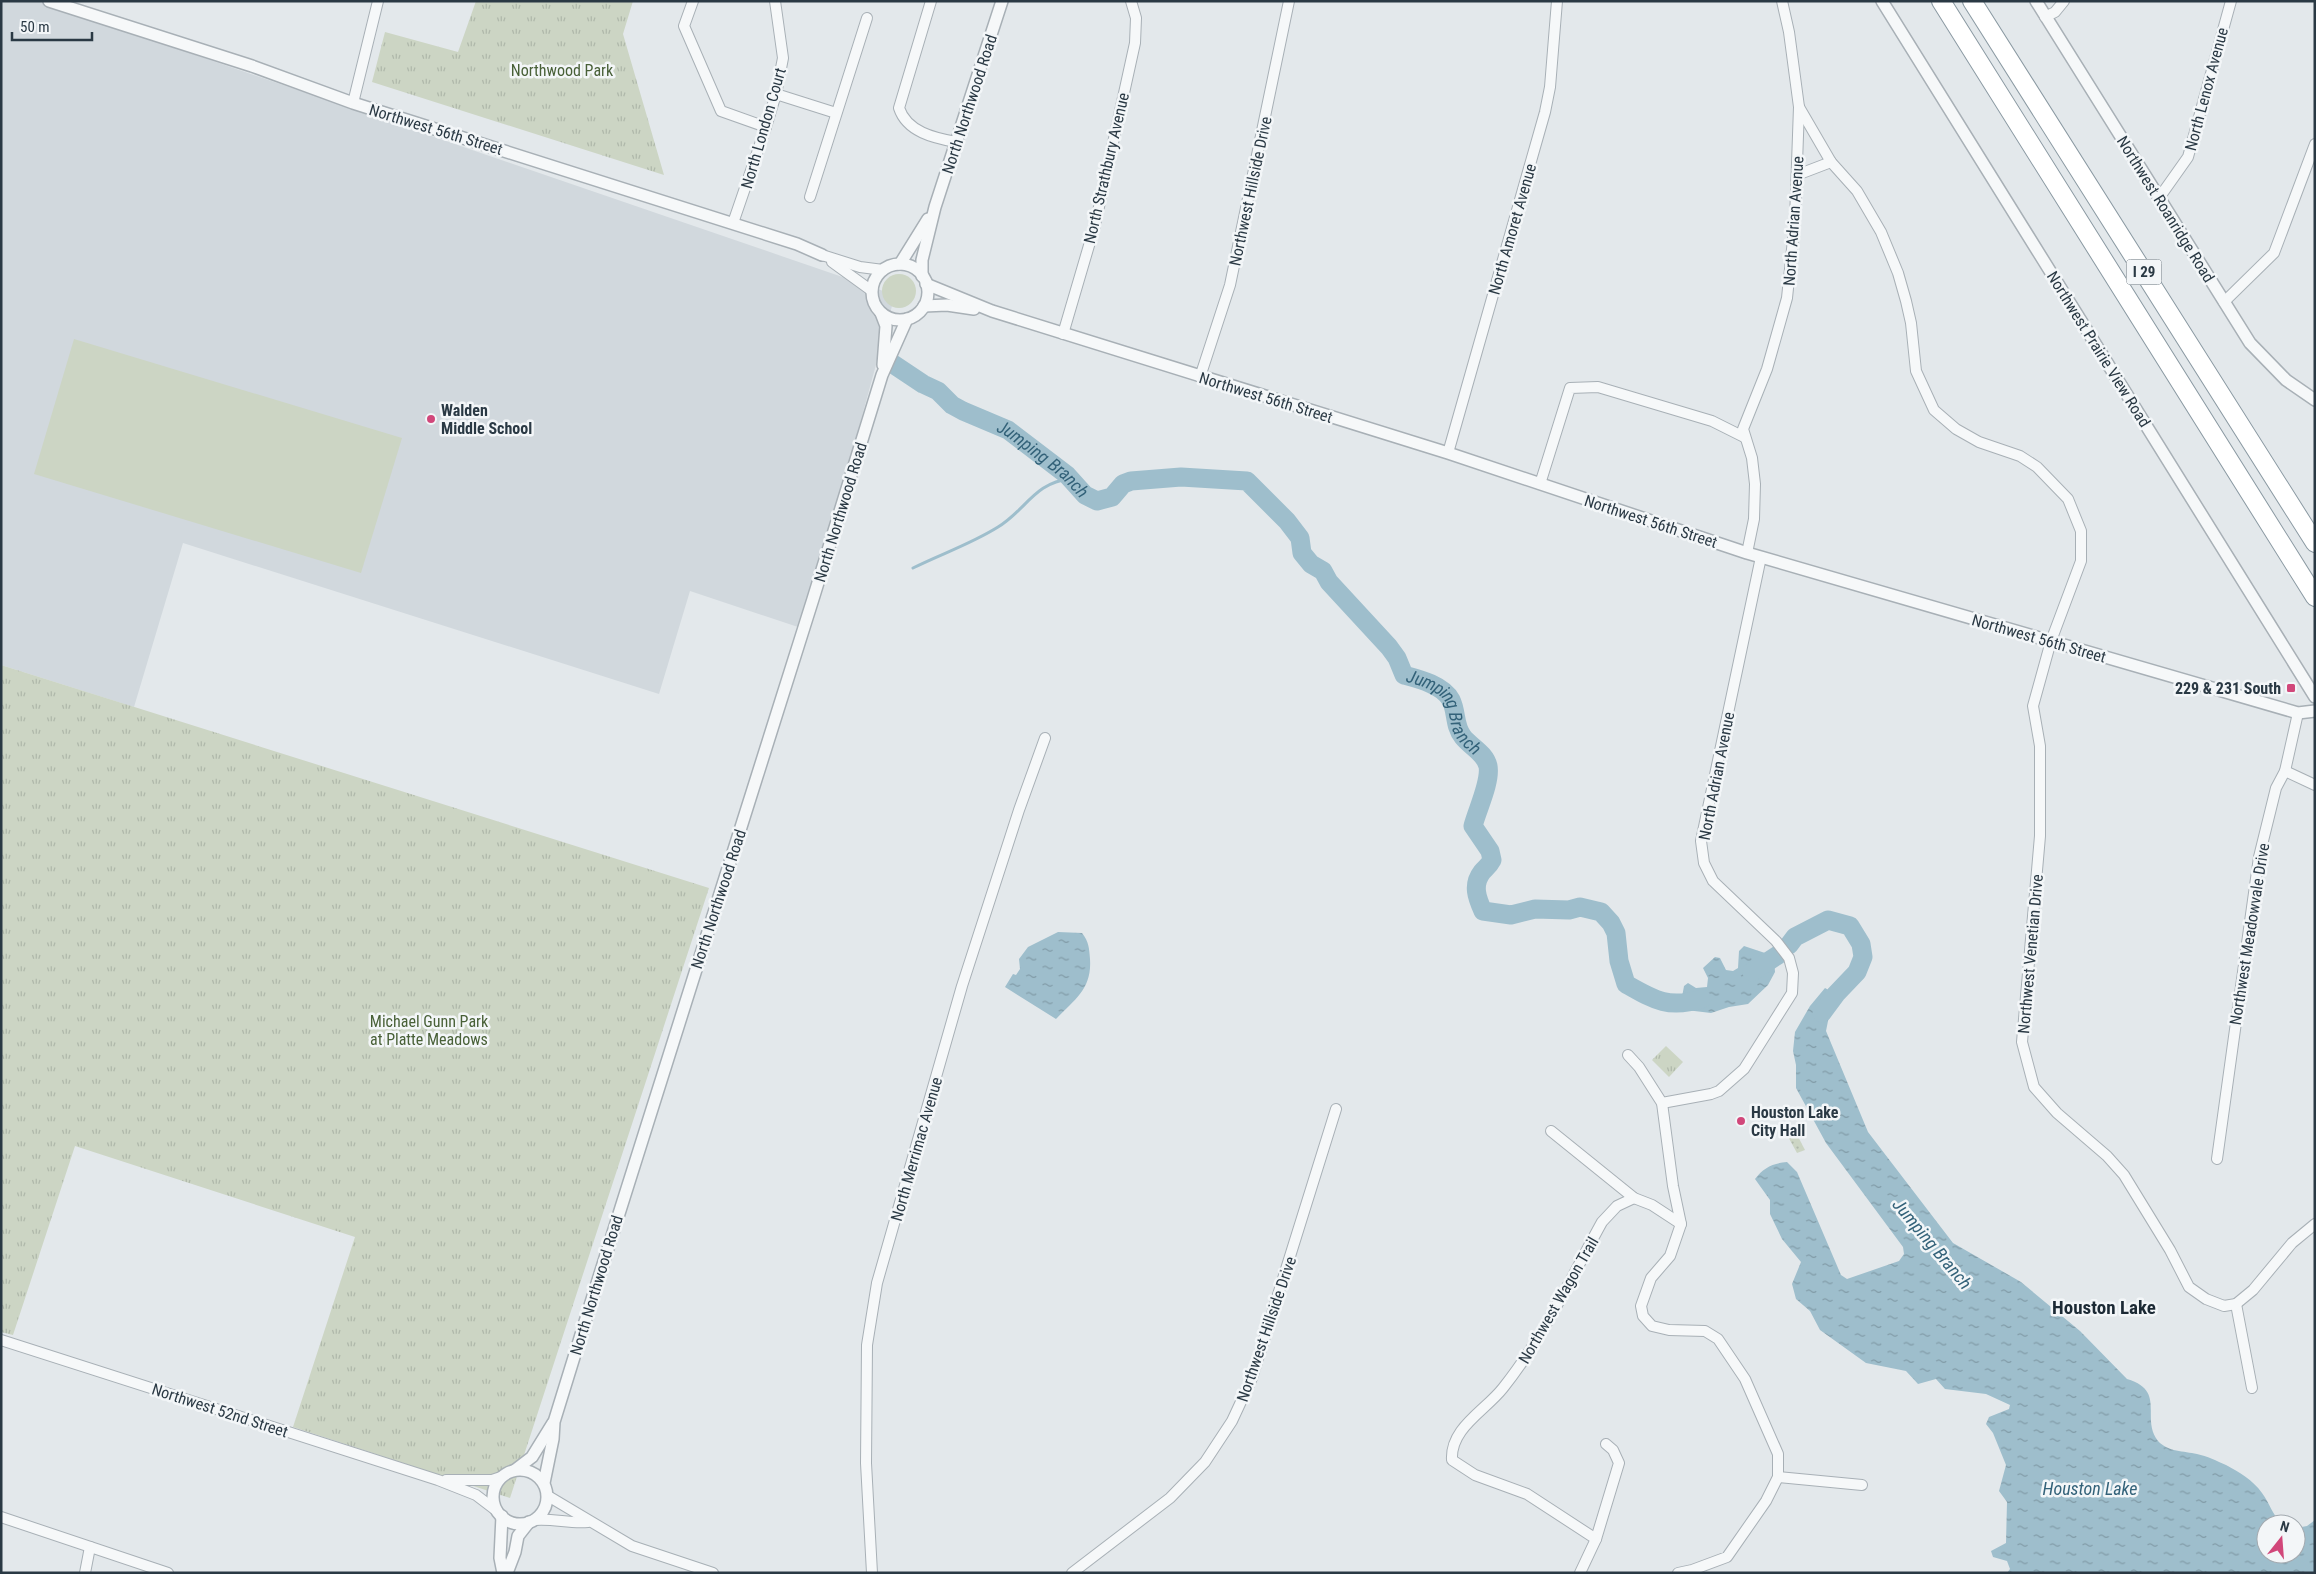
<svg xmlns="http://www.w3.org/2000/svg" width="2316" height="1574" font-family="'Roboto Condensed',sans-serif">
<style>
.built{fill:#d1d8dd}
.grass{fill:#ccd5c4}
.park{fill:url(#park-tufts)}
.garden{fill:url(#garden-dots)}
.water{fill:url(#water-ripples)}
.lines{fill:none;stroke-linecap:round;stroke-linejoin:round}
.stream{stroke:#9ebecc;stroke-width:3}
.river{stroke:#9ebecc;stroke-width:19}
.minor-casing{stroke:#a8b0b6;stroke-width:12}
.tertiary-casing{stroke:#a8b0b6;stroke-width:14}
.motorway-casing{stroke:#8a99a2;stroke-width:20}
.minor{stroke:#f6f8f9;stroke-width:10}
.tertiary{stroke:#f6f8f9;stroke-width:11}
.motorway{stroke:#fff;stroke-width:18}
.poi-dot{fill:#d1477a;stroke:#f3f6f8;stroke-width:2}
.labels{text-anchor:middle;stroke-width:5;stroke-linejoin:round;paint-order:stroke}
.shield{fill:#f3f6f8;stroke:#66727a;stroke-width:1}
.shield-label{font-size:15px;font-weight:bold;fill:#2a3944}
.park-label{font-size:16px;fill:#486037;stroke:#f3f6f8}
.street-label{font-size:16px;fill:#2a3944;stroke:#f3f6f8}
.poi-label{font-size:16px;font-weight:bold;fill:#2a3944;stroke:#f3f6f8;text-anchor:start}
.water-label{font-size:18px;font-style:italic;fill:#336279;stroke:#f3f6f8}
.quarter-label{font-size:19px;font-weight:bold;fill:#1c2a35;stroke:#f3f6f8}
</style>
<defs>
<pattern id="park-tufts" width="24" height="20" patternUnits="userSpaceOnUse" patternTransform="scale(1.25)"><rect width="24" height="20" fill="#ccd5c4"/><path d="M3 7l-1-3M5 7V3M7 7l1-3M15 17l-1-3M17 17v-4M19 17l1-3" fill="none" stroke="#afb8aa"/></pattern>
<pattern id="garden-dots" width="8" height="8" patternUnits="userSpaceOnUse" patternTransform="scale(1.25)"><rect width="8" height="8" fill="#ccd5c4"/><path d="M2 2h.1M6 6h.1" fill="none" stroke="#afb8aa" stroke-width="1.8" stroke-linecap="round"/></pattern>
<pattern id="water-ripples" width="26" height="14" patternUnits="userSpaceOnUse" patternTransform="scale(1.25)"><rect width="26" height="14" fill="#9ebecc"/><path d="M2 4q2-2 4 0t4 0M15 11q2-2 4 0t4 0" fill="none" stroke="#819ba7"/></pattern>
</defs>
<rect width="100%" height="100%" fill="#e3e8eb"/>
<path class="built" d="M1,1H38L895,295L804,629L690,591L659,694L183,543L134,707L1,665Z"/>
<g class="grass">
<circle cx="899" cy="291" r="17"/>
<path d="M74,339L402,438L361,573L34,474Z"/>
</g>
<g class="park">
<path d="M476,1H633L623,34L664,175L372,82L385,32L458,52Z"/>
<path d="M1,665L709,888L510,1498L293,1427L355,1237L75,1146L13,1335L1,1332Z"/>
<path d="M1666,1046L1683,1062L1669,1077L1652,1060Z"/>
</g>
<path class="garden" d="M1794,1129L1805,1150L1797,1153L1786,1133Z"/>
<g class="water">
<path d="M1058,932L1082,933C1089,942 1089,948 1090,959C1092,989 1075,999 1056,1019L1005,987L1013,974L1016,975L1020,969L1019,959L1028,947Z"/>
<path d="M1744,946L1768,954L1774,958L1775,972L1768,985L1748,1004L1729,1007L1711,1013L1686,1010L1677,1004L1682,997L1684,986L1688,983L1696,988L1707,987L1708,978L1703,968L1715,957L1720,958L1726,970L1733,971L1738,968L1739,951Z"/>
<path d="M1825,988L1836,994L1840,1000L1829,1016L1826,1031L1868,1132L1953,1243L2021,1282L2080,1331L2127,1379C2167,1391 2140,1418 2158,1441C2168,1452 2184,1451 2197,1454C2207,1456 2217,1461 2226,1465C2239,1472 2253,1480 2262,1493C2270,1504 2272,1514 2282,1524H2266V1554H2296V1528L2307,1526L2315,1520V1573H2007L2010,1569L2007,1561L1993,1557L1991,1551L2006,1543L2007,1502L1999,1491L2006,1465L1993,1433L1986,1424L1989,1417L2009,1409L2010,1405L1986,1394L1945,1389L1936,1379L1918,1384L1906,1371L1866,1363L1820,1330L1810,1311L1796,1299L1792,1284L1801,1262L1782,1239L1770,1214V1200L1755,1179C1763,1168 1773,1163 1787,1162L1797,1172L1841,1275L1847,1279L1899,1261L1904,1254L1903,1247L1826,1143L1796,1088V1065L1793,1051L1795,1032L1810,1006Z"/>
</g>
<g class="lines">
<path class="stream" d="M913,568C941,554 971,544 998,527C1025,511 1035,482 1070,479"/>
<g class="river">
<path id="s1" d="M893,364L923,384L938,391L952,405L963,411L1008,430L1067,475L1085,495L1097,501L1112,497L1123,484L1131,481L1181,477L1247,481L1287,521L1300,538L1302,553L1311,564L1323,571L1329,582L1389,647L1397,658L1404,675C1419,679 1443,685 1451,700C1457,712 1454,726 1463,737C1471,747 1485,753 1488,766C1491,782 1477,810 1473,826L1490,851L1492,860C1489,866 1485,868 1482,872C1472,885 1477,898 1483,911L1511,915L1535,909L1569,910L1580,907L1601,912L1611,923L1616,933L1619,961L1626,984C1654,1000 1668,1009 1702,999"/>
<path d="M1789,945L1795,937L1828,920L1850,926L1861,944L1863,957L1857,972L1836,994L1822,1013"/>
<path d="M1752,972L1778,955"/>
</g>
<g class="minor-casing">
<g id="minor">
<path d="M693,1L684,26L721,111L766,127"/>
<path d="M931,1L899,108C907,132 934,138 956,142"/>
<path d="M2045,17L2055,12L2064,1"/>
<path d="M776,94L836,113"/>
<path d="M353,103L378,1"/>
<path d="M1799,107L1831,162L1857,191L1881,232L1898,273L1906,301L1911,323L1916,371L1934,410L1956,429L1979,442L2020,456L2037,467L2068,499L2081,531V561L2051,641L2033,706L2040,746V836L2022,1042L2034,1087L2057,1113L2107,1156L2124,1175L2170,1250L2189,1287L2206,1299L2224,1306L2236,1304L2253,1290L2292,1243L2315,1224"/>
<path d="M1797,175L1831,162"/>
<path d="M810,197L867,18"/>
<path d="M2159,198L2188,157L2231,1"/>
<path d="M733,223L766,127L776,94L783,58L775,1"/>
<path d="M822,255L860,267L883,270"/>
<path d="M832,262L872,291"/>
<path d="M2224,302L2274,253L2315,144"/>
<path d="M1063,334L1095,225L1135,43L1136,18L1131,1"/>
<path d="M1200,377L1230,285L1289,1"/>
<path d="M1448,453L1545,112L1550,87L1557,1"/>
<path d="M1540,484L1570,388L1598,387L1712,421L1744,437"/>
<path d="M1747,553L1754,519L1755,484L1752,458L1743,429L1767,369L1787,298L1795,220L1799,107L1789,32L1782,1"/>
<path d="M2285,771L2315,785"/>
<path d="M1628,1055L1639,1067L1662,1103L1673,1186L1681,1224L1670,1256L1651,1278L1641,1306L1643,1316L1652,1326L1669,1330L1705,1331L1718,1339L1745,1379L1778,1454V1477L1766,1501L1727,1557L1692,1570L1678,1573"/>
<path d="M1662,1103L1711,1094L1719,1091L1744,1069L1751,1058L1792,993L1793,973L1789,958L1776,941L1713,881L1704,863L1701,841L1761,557"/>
<path d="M1551,1131L1634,1198L1652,1205L1681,1224"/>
<path d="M2217,1159L2259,857L2276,788L2285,771L2298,713"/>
<path d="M2236,1304L2252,1388"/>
<path d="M1,1340L438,1480L476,1495L497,1511"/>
<path d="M1778,1477L1862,1485"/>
<path d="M446,1480H492L501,1477"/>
<path d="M548,1496L632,1546L713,1573"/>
<path d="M1,1517L168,1573"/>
<path d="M534,1520C553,1518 570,1524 588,1522"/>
<path d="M1596,1539L1619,1463L1613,1450L1606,1444"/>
<path d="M85,1573L90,1547"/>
<path d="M872,1573L866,1463L867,1345L877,1283L962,986L1019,810L1045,738"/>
<path d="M1072,1573L1170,1498L1205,1462L1232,1421L1252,1378L1336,1109"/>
<path d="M1580,1573L1596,1539L1527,1494L1475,1475L1452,1460C1450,1428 1485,1411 1503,1388C1543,1338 1571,1278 1602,1222L1617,1206L1634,1198"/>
</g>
</g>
<g class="tertiary-casing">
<g id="tertiary">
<path d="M49,1L252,66L353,103L797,244L822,255"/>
<path d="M1882,1L2315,697"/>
<path d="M2036,1L2250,343L2286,380L2315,400"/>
<path d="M900,264L928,219"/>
<circle cx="900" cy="292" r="28"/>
<path d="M922,276V260L935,207L1002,1"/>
<path d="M926,284L992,311L1448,453L1747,553L2298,713L2315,711"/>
<path d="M924,306L947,305L974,309"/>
<path d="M881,313L886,326L883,365"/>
<circle cx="520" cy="1497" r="27"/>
<path d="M515,1470L532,1457L553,1423"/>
<path d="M544,1483L553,1439L554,1422L588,1312L813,599L882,375L907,319"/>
<path d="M502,1516L500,1558L503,1573"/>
<path d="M507,1573L515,1552L518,1536L529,1522"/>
</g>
</g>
<g class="motorway-casing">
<g id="motorway">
<path d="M1941,1L2315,597"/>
<path d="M1972,1L2315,543"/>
</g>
</g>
<use href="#minor" class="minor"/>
<use href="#tertiary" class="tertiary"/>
<use href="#motorway" class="motorway"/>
</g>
<g class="poi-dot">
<circle cx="431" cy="419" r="5"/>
<rect x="2286" y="683" width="10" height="10" rx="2.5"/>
<circle cx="1741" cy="1121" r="5"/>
</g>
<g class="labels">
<rect class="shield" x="2126.5" y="259.5" width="35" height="25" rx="4"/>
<g class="shield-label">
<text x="2144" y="277">I 29</text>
</g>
<g class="park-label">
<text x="562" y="76">Northwood Park</text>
<text x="429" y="1027">Michael Gunn Park<tspan x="429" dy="18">at Platte Meadows</tspan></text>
</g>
<g class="street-label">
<text transform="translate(2206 89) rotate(-75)" y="6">North Lenox Avenue</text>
<text transform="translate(969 104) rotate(-72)" y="6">North Northwood Road</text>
<text transform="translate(763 128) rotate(-74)" y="6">North London Court</text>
<text transform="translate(436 129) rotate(17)" y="6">Northwest 56th Street</text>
<text transform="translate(1106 168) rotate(-77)" y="6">North Strathbury Avenue</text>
<text transform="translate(1250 191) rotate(-78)" y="6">Northwest Hillside Drive</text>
<text transform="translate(2166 209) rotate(58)" y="6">Northwest Roanridge Road</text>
<text transform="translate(1793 221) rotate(-86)" y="6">North Adrian Avenue</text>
<text transform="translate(1512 229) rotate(-74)" y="6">North Amoret Avenue</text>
<text transform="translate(2099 349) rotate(58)" y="6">Northwest Prairie View Road</text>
<text transform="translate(1266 397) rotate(17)" y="6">Northwest 56th Street</text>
<text transform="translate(840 512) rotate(-73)" y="6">North Northwood Road</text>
<text transform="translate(1651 521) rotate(18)" y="6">Northwest 56th Street</text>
<text transform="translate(2039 638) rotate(16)" y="6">Northwest 56th Street</text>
<text transform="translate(1716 776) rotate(-79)" y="6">North Adrian Avenue</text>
<text transform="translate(718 899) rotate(-72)" y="6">North Northwood Road</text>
<text transform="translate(2249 934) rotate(-81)" y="6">Northwest Meadowvale Drive</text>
<text transform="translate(2030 954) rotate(-85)" y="6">Northwest Venetian Drive</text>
<text transform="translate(916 1149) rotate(-74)" y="6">North Merrimac Avenue</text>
<text transform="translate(596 1285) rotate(-73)" y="6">North Northwood Road</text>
<text transform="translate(1558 1300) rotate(-60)" y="6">Northwest Wagon Trail</text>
<text transform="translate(1266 1329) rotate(-71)" y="6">Northwest Hillside Drive</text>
<text transform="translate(220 1410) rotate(18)" y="6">Northwest 52nd Street</text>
</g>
<g class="poi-label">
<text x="441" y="416">Walden<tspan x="441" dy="18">Middle School</tspan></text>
<text x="2281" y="694" text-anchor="end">229 &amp; 231 South</text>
<text x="1751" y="1118">Houston Lake<tspan x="1751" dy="18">City Hall</tspan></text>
</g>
<g class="water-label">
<text dy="6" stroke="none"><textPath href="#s1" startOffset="179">Jumping Branch</textPath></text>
<text dy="6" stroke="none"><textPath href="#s1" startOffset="719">Jumping Branch</textPath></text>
<text transform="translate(1932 1244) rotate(50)" y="6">Jumping Branch</text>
<text x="2090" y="1495">Houston Lake</text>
</g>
<g class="quarter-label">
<text x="2104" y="1314">Houston Lake</text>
</g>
</g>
<rect width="2316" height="1574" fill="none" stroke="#2a3944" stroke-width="5"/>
<g transform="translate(2281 1539) rotate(17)"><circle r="24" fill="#f3f6f8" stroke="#a3aab0"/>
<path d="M0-4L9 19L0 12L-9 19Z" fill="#d1477a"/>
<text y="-8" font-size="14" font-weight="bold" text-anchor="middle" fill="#2a3944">N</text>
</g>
<path d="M12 32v8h80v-8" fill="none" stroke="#2a3944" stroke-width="2.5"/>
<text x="20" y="32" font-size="15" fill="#2a3944" stroke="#f3f6f8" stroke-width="4" paint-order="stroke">50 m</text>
</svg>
